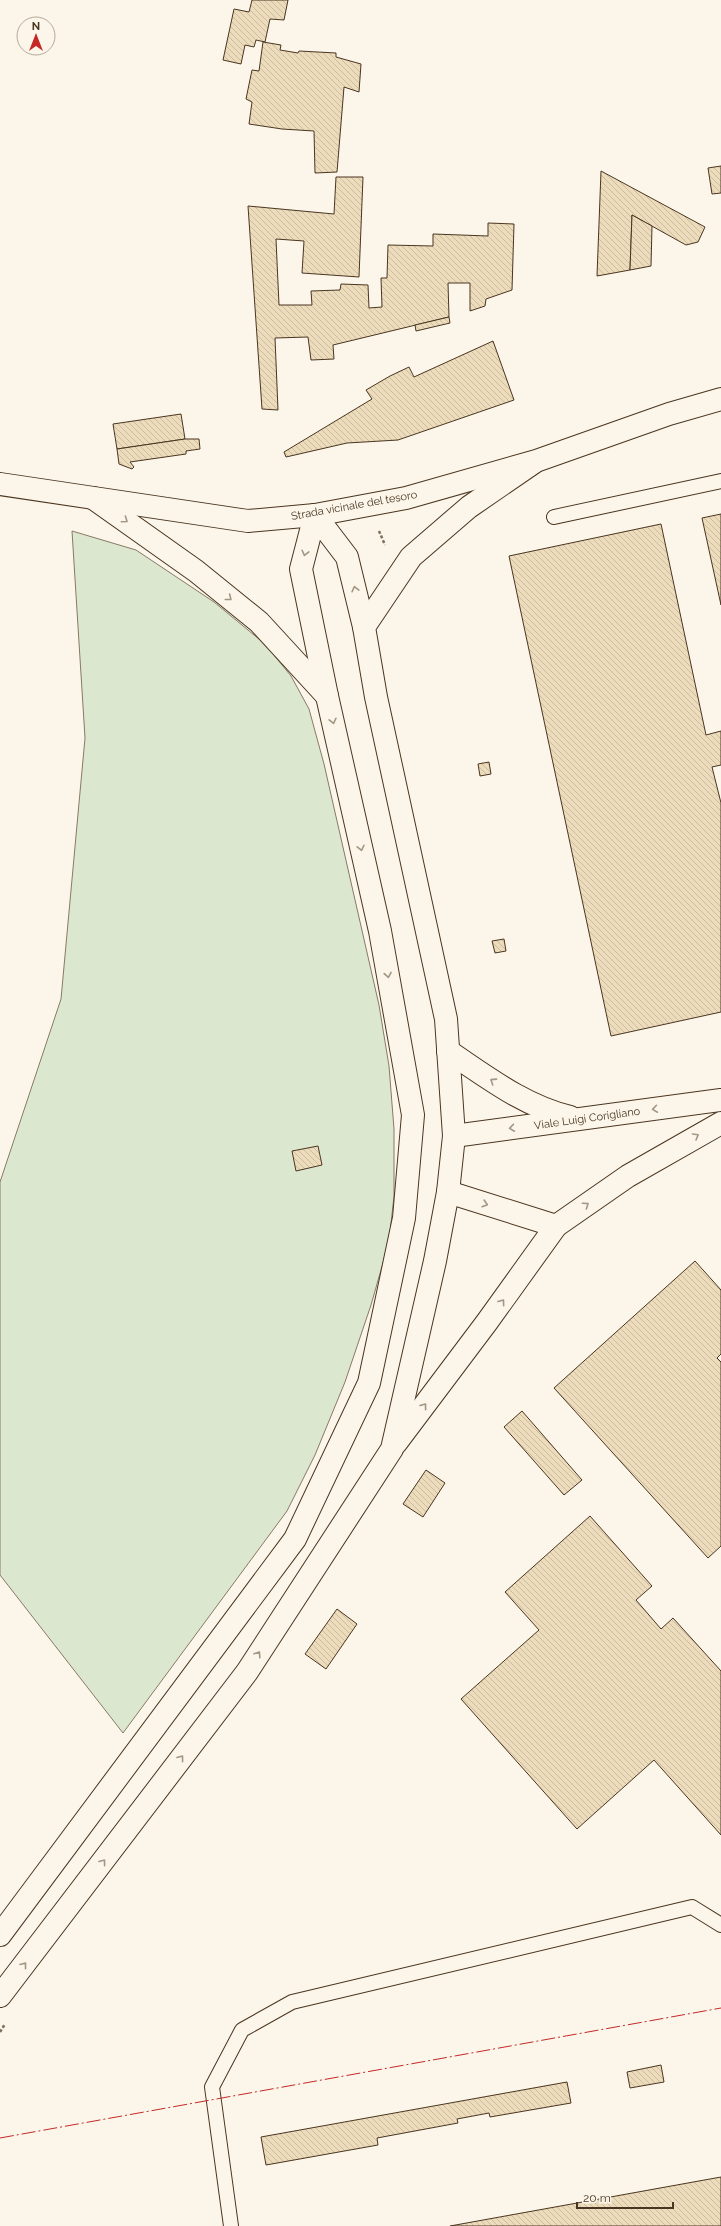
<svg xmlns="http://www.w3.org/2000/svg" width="721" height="2226" font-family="Raleway,sans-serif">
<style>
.green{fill:#dce7d0;stroke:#887966}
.building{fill:url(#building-back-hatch);stroke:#4a3520}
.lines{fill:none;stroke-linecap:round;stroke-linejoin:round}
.service-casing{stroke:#4a3520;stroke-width:16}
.minor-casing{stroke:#4a3520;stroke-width:24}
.secondary-casing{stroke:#4a3520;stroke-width:24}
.path{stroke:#7f6f5c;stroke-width:2.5;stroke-dasharray:3 2;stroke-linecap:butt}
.service{stroke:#fbf6e9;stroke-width:14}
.minor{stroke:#fbf6e9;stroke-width:22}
.secondary{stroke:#fbf6e9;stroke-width:22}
.power{stroke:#c62828;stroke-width:1;stroke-dasharray:14 3 2 3;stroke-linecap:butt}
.oneway{stroke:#a29684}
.labels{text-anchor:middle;stroke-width:3;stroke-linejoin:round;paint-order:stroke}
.street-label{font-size:11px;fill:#4a3520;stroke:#fbf6e9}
</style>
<defs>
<pattern id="building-back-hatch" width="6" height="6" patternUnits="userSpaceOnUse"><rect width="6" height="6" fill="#ecdcbc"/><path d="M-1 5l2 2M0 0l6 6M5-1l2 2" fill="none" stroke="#ccbda1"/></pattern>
</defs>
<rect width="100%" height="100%" fill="#fbf6e9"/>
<path class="green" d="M72,531L136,550L214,602L265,644L291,676L309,709L324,764L379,1005L389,1066L394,1129V1196L389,1242L371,1305L345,1382L315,1455L287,1511L123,1733L0,1575V1182L61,999L85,738Z"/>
<g class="building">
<path d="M252,0H288L284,20L270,19L265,42L256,40L254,47L245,45L241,64L223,60L234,9L249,12Z"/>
<path d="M263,42L281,45L280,50L298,53L299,51L336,53V57L361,64L359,92L344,87L337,172L315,173L314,131L282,129L249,124L252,102L246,99L252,70L259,71Z"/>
<path d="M721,166V193L712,194L708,168Z"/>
<path d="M601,171L705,227L698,242L686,245L632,215L630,270L597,276Z"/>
<path d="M336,177H363L359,277L302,273L304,241L276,239L279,305H312L311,291L340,290L341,284L368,285L369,308L382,307L381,278H387L388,245L433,246V234L488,236V223L514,224L512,290L486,299L485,306L470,311V283H448L449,317L333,345L334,359L311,360L308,337L275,338L278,410L262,409L248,206L334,214Z"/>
<path d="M632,215L652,226L651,266L630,270Z"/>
<path d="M449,317L450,323L416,331L415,325Z"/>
<path d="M493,341L514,400L398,440L347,443L286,457L284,452L372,399L366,390L390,376L409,367L414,377Z"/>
<path d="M181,414L185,439L117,449L113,424Z"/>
<path d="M185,439H199L200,449L186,451V454L130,462L134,467L132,469L119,464L117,449Z"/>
<path d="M721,514V605L702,518Z"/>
<path d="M661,524L706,735L721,731V765L712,767L721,803V1012L611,1036L509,556Z"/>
<path d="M489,762L491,774L480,776L478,764Z"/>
<path d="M504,939L506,951L495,953L492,941Z"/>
<path d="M318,1146L322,1165L296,1171L292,1151Z"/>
<path d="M695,1261L721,1290V1354L717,1358L721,1362V1546L708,1558L554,1388Z"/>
<path d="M522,1411L582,1480L564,1495L504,1427Z"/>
<path d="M426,1470L445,1483L423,1517L403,1504Z"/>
<path d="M590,1516L652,1586L636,1600L661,1629L673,1618L721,1671V1835L654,1760L577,1829L461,1699L539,1630L505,1592Z"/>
<path d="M337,1609L357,1624L326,1669L305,1654Z"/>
<path d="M661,2065L664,2082L630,2088L627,2072Z"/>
<path d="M567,2082L571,2103L490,2117L489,2113L457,2119L458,2123L377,2138L378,2145L266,2165L261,2137Z"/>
<path d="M721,2177V2226H450Z"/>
</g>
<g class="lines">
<g class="service-casing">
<g id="service">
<path d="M554,517L721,481"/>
<path d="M231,2226L212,2087L242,2030L292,2002L692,1907L721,1925"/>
</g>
</g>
<g class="minor-casing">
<g id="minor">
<path d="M93,498L196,571L259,622L327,696"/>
<path d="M315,515L347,557L364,627"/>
<path d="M448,1051C487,1077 524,1106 570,1117"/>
<path d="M454,1136L721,1100"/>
<path d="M448,1192L556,1226"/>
<path d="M396,1443L487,1322L556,1226L628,1176L721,1123"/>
<path d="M0,1935L295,1539L369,1383L404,1218L413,1115L380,931L327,696L301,569L315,515"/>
<path d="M0,1996L247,1672L392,1449L435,1261L448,1192L454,1136L446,1019L376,697L364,627L411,557L469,507L533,463"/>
</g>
</g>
<g class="secondary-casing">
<path id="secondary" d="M0,484L248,521L315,515L406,498L536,461L669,414L721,399"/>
</g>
<g class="path">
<path d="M379,531L385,545"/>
<path d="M0,2032L5,2024"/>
</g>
<use href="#service" class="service"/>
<use href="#minor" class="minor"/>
<use href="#secondary" class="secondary"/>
<path class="power" d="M0,2138L721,2008"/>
</g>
<defs><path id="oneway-chevron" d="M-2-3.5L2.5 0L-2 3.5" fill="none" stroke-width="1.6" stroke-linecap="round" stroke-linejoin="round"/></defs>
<g class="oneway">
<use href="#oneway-chevron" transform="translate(125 520) rotate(35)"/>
<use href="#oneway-chevron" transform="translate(305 553) rotate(104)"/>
<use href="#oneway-chevron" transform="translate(355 589) rotate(-104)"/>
<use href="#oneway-chevron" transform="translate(229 598) rotate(39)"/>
<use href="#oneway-chevron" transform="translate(333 721) rotate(77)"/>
<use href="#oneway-chevron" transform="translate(361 848) rotate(77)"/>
<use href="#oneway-chevron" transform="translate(388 975) rotate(80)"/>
<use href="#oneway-chevron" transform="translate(493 1081) rotate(-147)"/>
<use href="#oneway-chevron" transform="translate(655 1109) rotate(172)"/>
<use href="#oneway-chevron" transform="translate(512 1128) rotate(172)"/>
<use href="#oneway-chevron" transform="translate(696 1136) rotate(-30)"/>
<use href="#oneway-chevron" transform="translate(485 1204) rotate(17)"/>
<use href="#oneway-chevron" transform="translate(586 1205) rotate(-35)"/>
<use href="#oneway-chevron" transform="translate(502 1302) rotate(-54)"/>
<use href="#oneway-chevron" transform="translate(424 1406) rotate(-53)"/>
<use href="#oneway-chevron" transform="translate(258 1654) rotate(-57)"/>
<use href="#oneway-chevron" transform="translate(181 1758) rotate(-53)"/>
<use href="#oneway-chevron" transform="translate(103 1862) rotate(-53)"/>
<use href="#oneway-chevron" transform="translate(24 1965) rotate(-52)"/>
</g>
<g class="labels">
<g class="street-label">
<text transform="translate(354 505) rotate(-10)" y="4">Strada vicinale del tesoro</text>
<text transform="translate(587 1118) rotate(-8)" y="4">Viale Luigi Corigliano</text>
</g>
</g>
<g transform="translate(36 36)"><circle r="19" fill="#fbf6e9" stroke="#b4a999"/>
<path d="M0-3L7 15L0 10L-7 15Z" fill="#c62828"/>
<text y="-6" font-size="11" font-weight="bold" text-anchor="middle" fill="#4a3520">N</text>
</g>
<path d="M577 2202v6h96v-6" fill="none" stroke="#4a3520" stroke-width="2"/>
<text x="583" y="2202" font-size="12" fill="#4a3520" stroke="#fbf6e9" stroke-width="3" paint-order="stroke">20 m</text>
</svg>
